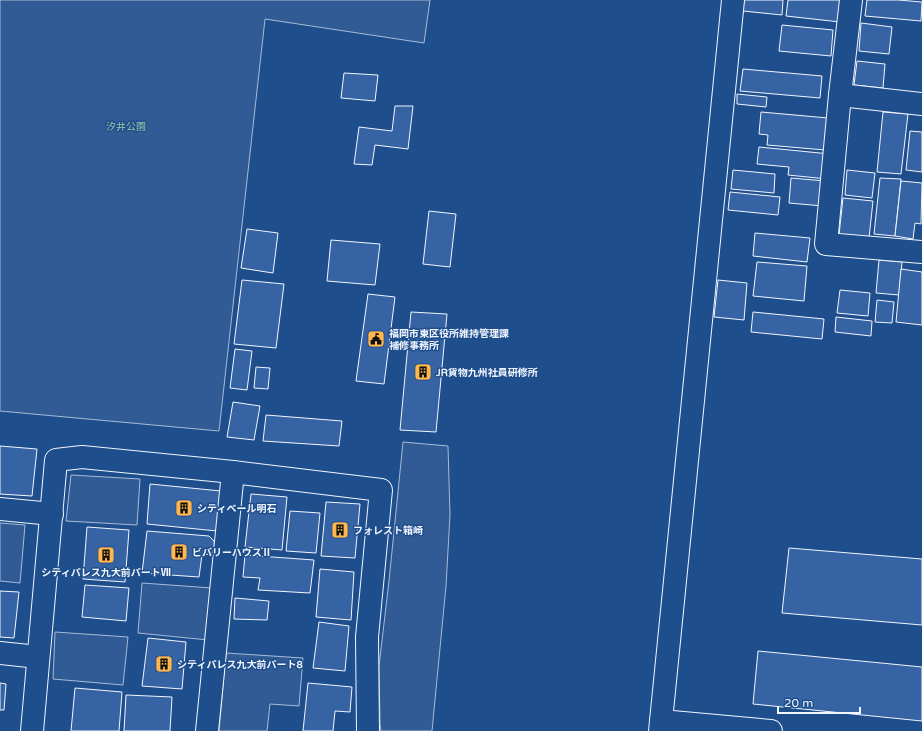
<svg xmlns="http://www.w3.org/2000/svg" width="922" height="731" font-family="'Varela Round','Noto Sans JP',sans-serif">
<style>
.built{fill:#305b95;stroke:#a8bbd7}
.building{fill:#3563a3;stroke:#f2f6ff}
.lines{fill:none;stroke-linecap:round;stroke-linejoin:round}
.street-casing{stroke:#f2f6ff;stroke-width:24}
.street{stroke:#1f4e8c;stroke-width:22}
.labels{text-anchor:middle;stroke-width:3;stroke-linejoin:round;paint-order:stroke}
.park-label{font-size:10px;fill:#97c8a6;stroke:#1f4e8c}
.poi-label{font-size:10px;font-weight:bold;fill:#f2f6ff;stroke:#1f4e8c;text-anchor:start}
</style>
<rect width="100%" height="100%" fill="#1f4e8c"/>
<g class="built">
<path d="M0,0H430L424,43L265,19L219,431L0,411Z"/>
<path d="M403,442L448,446L450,515L446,586L432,731H381L380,724L379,666L389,581Z"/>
<path d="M71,475L140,479L137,525L66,521Z"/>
<path d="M0,523L25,525L20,583L0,581Z"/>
<path d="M142,583L212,588L208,640L138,633Z"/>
<path d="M55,632L128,637L123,685L53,679Z"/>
<path d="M226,653L303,658L299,706L270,704L267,731H219Z"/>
</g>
<g class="building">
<path d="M744,0H783L782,15L743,11Z"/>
<path d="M788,0H842L840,22L786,16Z"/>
<path d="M867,0H898L922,2L921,21L865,16Z"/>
<path d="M861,23L892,27L889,54L859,51Z"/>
<path d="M782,25L833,30L831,56L779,51Z"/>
<path d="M857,61L885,64L883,88L854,85Z"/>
<path d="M743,69L822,76L820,98L740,91Z"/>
<path d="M344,73L378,75L375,101L341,98Z"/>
<path d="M737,94L767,97L766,107L737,104Z"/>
<path d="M395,106H413L408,149L375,145L372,165L354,164L359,127L392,131Z"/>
<path d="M761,112L828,118L825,150L767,145L768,135L759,134Z"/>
<path d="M883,112L908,114L901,174L877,172Z"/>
<path d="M910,131L922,132V172L906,170Z"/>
<path d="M759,147L830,154L827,179L788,175L789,167L757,164Z"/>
<path d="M733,170L775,174L774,193L731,189Z"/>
<path d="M847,170L875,173L872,198L845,195Z"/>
<path d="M791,178L826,181L823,206L789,203Z"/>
<path d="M880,178L901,179L895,236L874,234Z"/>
<path d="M901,181L922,183L921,224L915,223L913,239L895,236Z"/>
<path d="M730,192L780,197L778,215L728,210Z"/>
<path d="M843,198L873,201L869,238L839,235Z"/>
<path d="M429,211L456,214L450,267L423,264Z"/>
<path d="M247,229L278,233L273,273L241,268Z"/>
<path d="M755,233L810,238L807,262L753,256Z"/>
<path d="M331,240L380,244L375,285L327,281Z"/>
<path d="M879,260L902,262L899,295L876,293Z"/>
<path d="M757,262L807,266L804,301L753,296Z"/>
<path d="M901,269L922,272V325L896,322Z"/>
<path d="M242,280L284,284L276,348L234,344Z"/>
<path d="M718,280L747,283L744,320L714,317Z"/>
<path d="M840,290L870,293L868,316L837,313Z"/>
<path d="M368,294L395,297L384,384L356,381Z"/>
<path d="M877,300L894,302L892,323L875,322Z"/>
<path d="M411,312L447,314L436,432L400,430Z"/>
<path d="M753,312L824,319L822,339L751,332Z"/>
<path d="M836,317L872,321L871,336L835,332Z"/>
<path d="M235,349L252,351L247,390L230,388Z"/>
<path d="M256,367L270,368L268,389L254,388Z"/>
<path d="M233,402L260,406L254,440L227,437Z"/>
<path d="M266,415L342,421L339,446L263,441Z"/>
<path d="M0,446L37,449L32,496L0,494Z"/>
<path d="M150,484L221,491L217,531L147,524Z"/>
<path d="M251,494L287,497L282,550L245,547Z"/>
<path d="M326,502L360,504L355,558L321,556Z"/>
<path d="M290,511L320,513L316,553L286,551Z"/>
<path d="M87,527L129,530L125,582L83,579Z"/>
<path d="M147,531L209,536L214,541L215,549L211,554L202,555L199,577L142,573Z"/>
<path d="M789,548L922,559V625L782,613Z"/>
<path d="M245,555L314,560L310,593L258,590L260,578L243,577Z"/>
<path d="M320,569L354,572L351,620L316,617Z"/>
<path d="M85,585L129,588L126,621L82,617Z"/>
<path d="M0,591L19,592L14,638L0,637Z"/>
<path d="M235,598L269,601L267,620L234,619Z"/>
<path d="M319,622L349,626L345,671L313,668Z"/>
<path d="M148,638L186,642L182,689L142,686Z"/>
<path d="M758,651L922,667V721L753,704Z"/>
<path d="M0,683L6,684L4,710H0Z"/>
<path d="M308,683L352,687L350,712L335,711L333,731H303Z"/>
<path d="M75,688L122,692L119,731H71Z"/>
<path d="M126,695L172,697L170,731H124Z"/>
</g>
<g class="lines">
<g class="street-casing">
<g id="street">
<path d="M851,0L840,95L826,244L922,252"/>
<path d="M840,95L922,104"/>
<path d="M0,509L52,514"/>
<path d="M0,653L38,657"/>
<path d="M661,721L733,0"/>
<path d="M32,731L56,460L82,457L233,472L381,490L367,637L368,731"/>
<path d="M207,731L233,472"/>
<path d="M660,731L661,721L771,731"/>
</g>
</g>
<use href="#street" class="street"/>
</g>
<defs>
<g id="civic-square" transform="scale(0.9)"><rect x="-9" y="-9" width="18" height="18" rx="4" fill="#ffb74d" stroke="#1f4e8c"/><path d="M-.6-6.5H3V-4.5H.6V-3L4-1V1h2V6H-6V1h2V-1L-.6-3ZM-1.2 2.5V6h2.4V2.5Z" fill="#111"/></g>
<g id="building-square" transform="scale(0.9)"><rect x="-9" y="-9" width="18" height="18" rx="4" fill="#ffb74d" stroke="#1f4e8c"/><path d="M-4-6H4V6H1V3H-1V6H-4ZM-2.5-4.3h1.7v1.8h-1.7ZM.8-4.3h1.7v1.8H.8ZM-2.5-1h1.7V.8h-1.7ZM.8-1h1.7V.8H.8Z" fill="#111"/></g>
</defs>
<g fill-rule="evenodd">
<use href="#civic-square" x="376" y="339"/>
<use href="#building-square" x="423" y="372"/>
<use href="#building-square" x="184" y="508"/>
<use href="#building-square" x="340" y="530"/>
<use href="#building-square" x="179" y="552"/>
<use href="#building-square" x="106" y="555"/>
<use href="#building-square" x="164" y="664"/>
</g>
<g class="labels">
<g class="park-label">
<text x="126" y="130">汐井公園</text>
</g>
<g class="poi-label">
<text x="389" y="337">福岡市東区役所維持管理課<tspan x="389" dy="12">補修事務所</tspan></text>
<text x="436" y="376">JR貨物九州社員研修所</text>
<text x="197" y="512">シティベール明石</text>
<text x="353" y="534">フォレスト箱崎</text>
<text x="192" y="556">ビバリーハウスⅡ</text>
<text x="106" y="576" text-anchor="middle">シティパレス九大前パートⅦ</text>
<text x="177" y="668">シティパレス九大前パート8</text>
</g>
</g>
<path d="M778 707v6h82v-6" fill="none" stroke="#f2f6ff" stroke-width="2"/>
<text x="784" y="707" font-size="12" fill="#f2f6ff" stroke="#1f4e8c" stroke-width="3" paint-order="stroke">20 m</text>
</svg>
